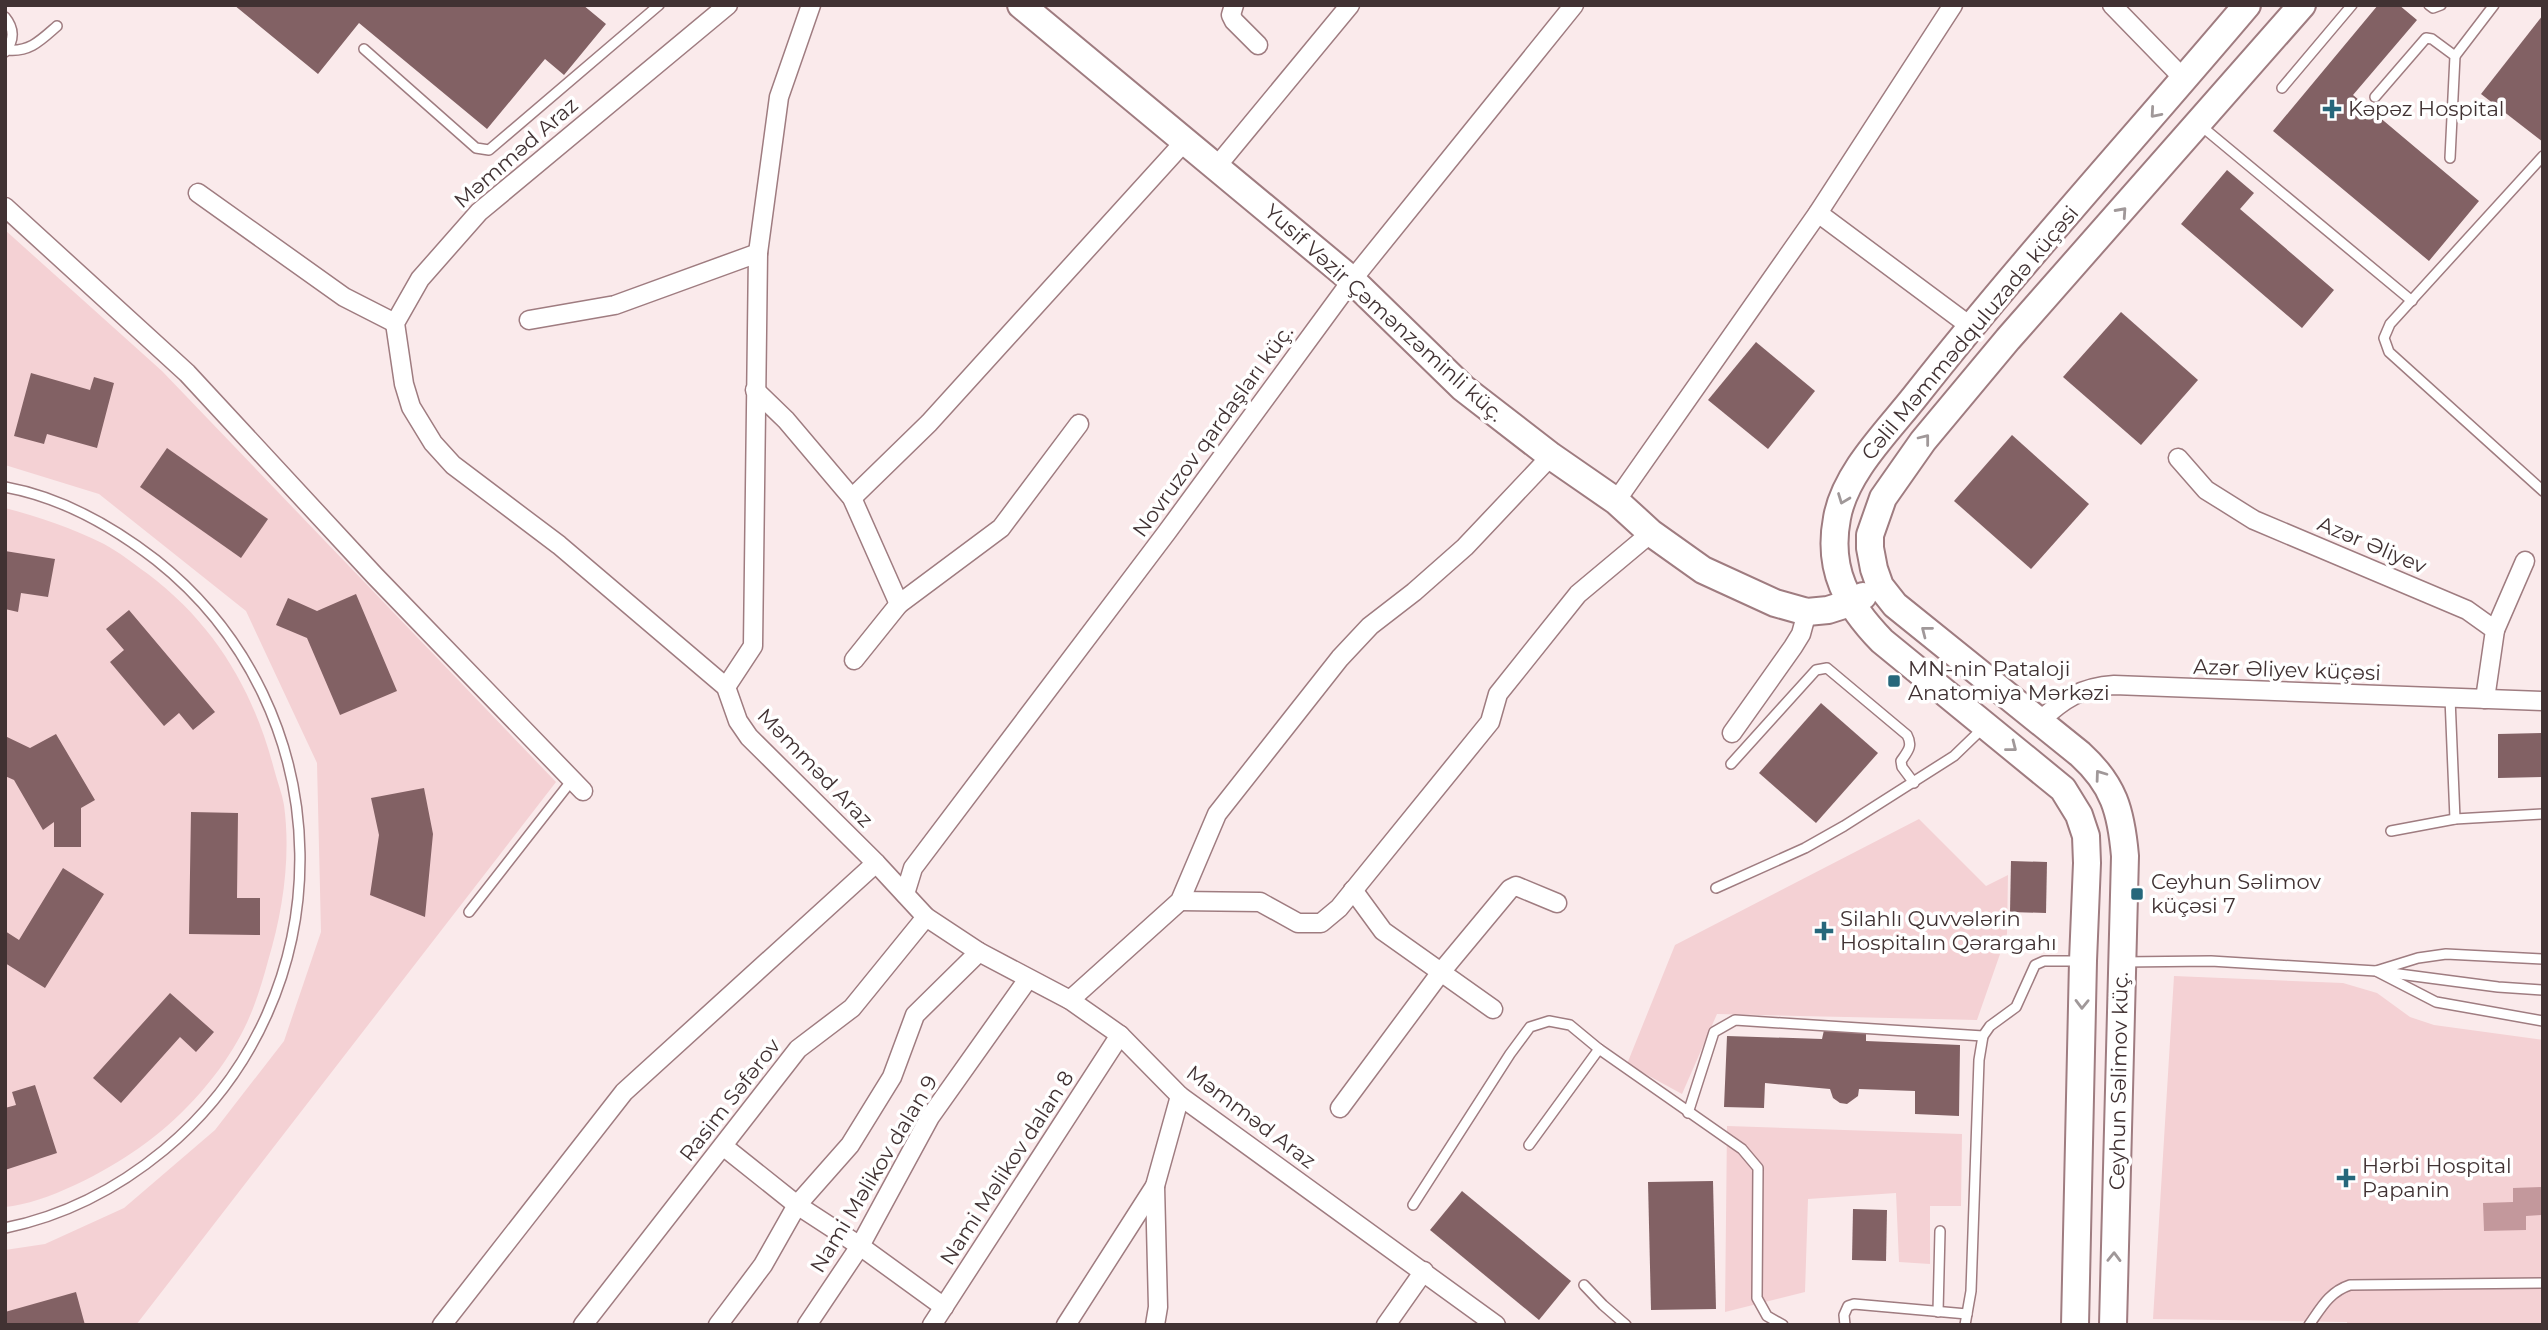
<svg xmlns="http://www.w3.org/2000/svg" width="2548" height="1330" font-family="Montserrat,sans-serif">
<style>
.green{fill:#f4d1d4}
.water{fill:#c3989c}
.building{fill:#826164}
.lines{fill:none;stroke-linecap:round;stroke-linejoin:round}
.service-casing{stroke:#9f7c80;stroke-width:12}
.minor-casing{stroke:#9f7c80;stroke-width:21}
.secondary-casing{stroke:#9f7c80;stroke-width:30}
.service{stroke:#fff;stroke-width:9}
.minor{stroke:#fff;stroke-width:18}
.secondary{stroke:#fff;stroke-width:26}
.oneway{stroke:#a09899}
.poi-dot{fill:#26677b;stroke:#fff;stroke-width:2.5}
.labels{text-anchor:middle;stroke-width:7;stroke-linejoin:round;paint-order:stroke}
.poi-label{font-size:21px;fill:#413233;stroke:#fff;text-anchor:start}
.street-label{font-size:21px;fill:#413233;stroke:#fff}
</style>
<rect width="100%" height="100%" fill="#faeaeb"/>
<g class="green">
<path d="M5,230L162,371L556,782L136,1325H5V1250L45,1244L124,1208L215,1130L284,1041L321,932L317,763L246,611L99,494L5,465Z"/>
<path d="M5,508C40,517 72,528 104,544C119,552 134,564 148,574C214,624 253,689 274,769C277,781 282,793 284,805C291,857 283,911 268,961C261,987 252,1016 238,1040C215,1081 178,1121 139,1148C105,1172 47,1203 5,1207Z"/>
<path d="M1919,819L1986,886L2008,875L2007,934L1977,1020L1717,1014L1682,1094L1627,1064L1675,945Z"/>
<path d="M2174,976L2343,983L2377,993L2410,1017L2434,1025L2543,1040V1325H2347V1322L2153,1319Z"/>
<path d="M1727,1126L1962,1134L1961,1206H1930V1264L1899,1262L1896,1193L1808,1199L1805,1292L1725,1312Z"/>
</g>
<path class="water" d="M2541,1187V1215L2526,1216V1230L2484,1231L2483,1203L2513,1202V1188Z"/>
<g class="building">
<path d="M234,5H583L606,24L564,75L545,59L487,129L359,23L318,74Z"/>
<path d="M2378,5H2399L2417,20L2353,95L2479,201L2429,261L2273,131Z"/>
<path d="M2543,15V142L2481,94Z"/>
<path d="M2227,170L2254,193L2240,209L2334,290L2302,328L2181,224Z"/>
<path d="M2121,312L2198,380L2141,445L2063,377Z"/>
<path d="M1756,342L1815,391L1768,449L1708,400Z"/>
<path d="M31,373L90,390L94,377L114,383L97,448L47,434L44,444L14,436Z"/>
<path d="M2012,435L2089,504L2031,569L1954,501Z"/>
<path d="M167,448L268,519L241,558L140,487Z"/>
<path d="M5,551L55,559L48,597L21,593L18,612L5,609Z"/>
<path d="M356,594L397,691L340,715L307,638L276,625L288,598L317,611Z"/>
<path d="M129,610L215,712L193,730L179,713L164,726L110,662L124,650L106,629Z"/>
<path d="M1821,703L1878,753L1816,823L1759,773Z"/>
<path d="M2543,733V777L2498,778V734Z"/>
<path d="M56,734L95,800L81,808V847H54V822L43,830L14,780L5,776V736L30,748Z"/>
<path d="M424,788L433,834L425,917L370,895L379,835L371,798Z"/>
<path d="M191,812L238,813L237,898H260V935L189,934Z"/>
<path d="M2011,861L2047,862L2046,913L2010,912Z"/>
<path d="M63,868L104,894L45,988L5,963V931L19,940Z"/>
<path d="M170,993L214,1032L196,1052L180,1037L121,1103L93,1078Z"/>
<path d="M1824,1030L1866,1032V1041L1960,1045L1959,1116L1915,1114V1091L1859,1089L1858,1096L1847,1104L1840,1103L1833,1098L1830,1089L1765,1083L1764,1108L1724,1107L1727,1036L1822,1039Z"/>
<path d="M35,1085L57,1153L5,1170V1108L16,1105L12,1092Z"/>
<path d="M1713,1181L1716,1309L1651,1310L1648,1182Z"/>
<path d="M1462,1191L1571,1281L1539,1320L1430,1230Z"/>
<path d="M1853,1209L1887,1210L1886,1261L1852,1260Z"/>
<path d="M76,1292L85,1325H5V1312Z"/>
</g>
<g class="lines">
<g class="service-casing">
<g id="service">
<path d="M2429,5L2433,8L2441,5"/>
<path d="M5,17C14,28 15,40 5,52"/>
<path d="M364,49L476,148L489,150L659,5"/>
<path d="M8,50C30,52 41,40 57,26"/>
<path d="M2455,56L2494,5"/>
<path d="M2282,88L2352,5"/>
<path d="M2375,97L2426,38L2432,39L2455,56L2450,158"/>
<path d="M2200,125L2412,301"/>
<path d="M2543,156L2390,324L2384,338L2389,352L2543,491"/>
<path d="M5,487C60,497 112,526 156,560C344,709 349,996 164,1150C118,1188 64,1216 5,1228"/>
<path d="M2450,698L2455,819"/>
<path d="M1731,764L1816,670L1827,668L1907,735C1913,746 1908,751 1901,761L1902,767L1914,783"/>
<path d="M2391,831L2455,819L2543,814"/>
<path d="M1716,888L1805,848L1844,826L1954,756L1984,727"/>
<path d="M469,912L572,780"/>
<path d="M2543,959L2446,954L2418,958L2376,971L2498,987L2543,990"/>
<path d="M2123,962L2211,961L2376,971L2436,1002L2543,1021"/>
<path d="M1688,1113L1714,1032L1735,1020L1983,1036"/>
<path d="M1529,1145L1599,1049"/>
<path d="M1413,1205L1510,1054L1530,1027L1549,1021L1570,1025L1599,1049L1742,1149L1758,1168L1757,1298L1767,1316L1783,1325"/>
<path d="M1584,1285L1603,1305L1626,1325"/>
<path d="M1938,1312L1940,1231"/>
<path d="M1845,1325L1844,1315L1848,1306L1854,1304L1967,1314"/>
<path d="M1965,1325L1971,1291L1979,1060L1983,1036L1990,1026L2016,1007L2035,965L2044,961H2081"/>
<path d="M2309,1325C2321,1308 2329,1292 2350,1285L2543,1283"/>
</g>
</g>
<g class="minor-casing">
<g id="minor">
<path d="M728,5L479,212L420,279L395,323L404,384L411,407L433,443L453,465L559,545L726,687L738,721L749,737L876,863L926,917L979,952L1070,1000L1120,1035L1180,1096L1496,1325"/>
<path d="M1234,5L1231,15L1234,21L1258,45"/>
<path d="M2112,5L2184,79"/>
<path d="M1217,166L1350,5"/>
<path d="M198,193L344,297L395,323"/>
<path d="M5,207L187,373L375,576L583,791"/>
<path d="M1818,213L1970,326"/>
<path d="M529,320L615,305L758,253"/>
<path d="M755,390L786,420L852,498L899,604L1001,528L1079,424"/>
<path d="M2178,458L2206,490L2254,520L2467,610L2495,630L2485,699"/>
<path d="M852,498L929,423L1185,141"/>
<path d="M1616,501L1818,213L1953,5"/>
<path d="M2495,630L2525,561"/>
<path d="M854,660L899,604"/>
<path d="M726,687L753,646L758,253L779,97L811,5"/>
<path d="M2040,721C2063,699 2082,687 2114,685L2543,701"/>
<path d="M1732,733L1793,647L1801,634L1807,612"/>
<path d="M1353,890L1383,931L1493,1009"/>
<path d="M905,894L913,868L1167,532L1352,280L1574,5"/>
<path d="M1180,901L1260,902L1298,923H1321L1339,908L1490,722L1498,694L1578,594L1651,533"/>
<path d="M1070,1000L1180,901L1217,814L1340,658L1370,626L1414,592L1465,547L1551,456"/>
<path d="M1340,1108L1441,972L1510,889L1516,886L1557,903"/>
<path d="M723,1146L797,1205L860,1246L944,1307"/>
<path d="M1155,1186L1158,1307L1155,1325"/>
<path d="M442,1325L624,1092L876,863"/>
<path d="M583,1325L798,1049L852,1008L926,917"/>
<path d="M718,1325L763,1265L797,1205L850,1145L892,1077L915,1015L979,952"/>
<path d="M807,1325L860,1246L930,1117L1028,979"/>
<path d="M932,1325L1120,1035"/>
<path d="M1066,1325L1155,1186L1180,1096"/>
<path d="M1386,1325L1424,1271"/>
</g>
</g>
<g class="secondary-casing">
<g id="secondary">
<path d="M1021,5L1352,280L1463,388L1551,456L1616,501L1651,533L1703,570L1775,603L1807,612L1828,610L1850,603L1863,596"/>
<path d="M2075,1325L2083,961L2087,863L2086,836L2079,815L2063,789L1882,641C1847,605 1827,570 1837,518C1845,472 1889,430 1917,394C2022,261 2137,135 2247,5"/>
<path d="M2113,1325L2125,856C2121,811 2114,785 2080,754L1895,605L1880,586L1874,569L1870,548V535L1883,498L1923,441L2008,339L2302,5"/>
</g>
</g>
<use href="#service" class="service"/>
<use href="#minor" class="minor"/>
<use href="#secondary" class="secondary"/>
</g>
<defs><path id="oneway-chevron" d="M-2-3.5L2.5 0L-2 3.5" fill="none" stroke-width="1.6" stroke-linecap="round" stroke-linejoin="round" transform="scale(1.75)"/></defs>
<g class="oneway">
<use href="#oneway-chevron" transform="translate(2155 113) rotate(131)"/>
<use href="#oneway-chevron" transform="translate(2122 212) rotate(-48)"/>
<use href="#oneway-chevron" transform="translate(1925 439) rotate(-52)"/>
<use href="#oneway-chevron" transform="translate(1843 499) rotate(111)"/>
<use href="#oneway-chevron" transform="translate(1926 631) rotate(-142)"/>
<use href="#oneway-chevron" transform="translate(2012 747) rotate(38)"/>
<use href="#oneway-chevron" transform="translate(2100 775) rotate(-126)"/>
<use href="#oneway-chevron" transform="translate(2082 1004) rotate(91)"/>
<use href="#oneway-chevron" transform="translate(2114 1257) rotate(-89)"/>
</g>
<g class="poi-dot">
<path d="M2328.5 98.5h7v7h7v7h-7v7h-7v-7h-7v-7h7z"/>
<rect x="1887" y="674" width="14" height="14" rx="3.5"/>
<rect x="2130" y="887" width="14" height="14" rx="3.5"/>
<path d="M1820.5 920.5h7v7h7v7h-7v7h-7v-7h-7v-7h7z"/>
<path d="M2342.5 1167.5h7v7h7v7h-7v7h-7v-7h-7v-7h7z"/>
</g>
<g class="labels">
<g class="poi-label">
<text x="2348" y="116">Kəpəz Hospital</text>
<text x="1908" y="676">MN-nin Pataloji<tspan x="1908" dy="24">Anatomiya Mərkəzi</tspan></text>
<text x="2151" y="889">Ceyhun Səlimov<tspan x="2151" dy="24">küçəsi 7</tspan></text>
<text x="1840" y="926">Silahlı Quvvələrin<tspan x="1840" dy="24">Hospitalın Qərargahı</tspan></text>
<text x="2362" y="1173">Hərbi Hospital<tspan x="2362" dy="24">Papanin</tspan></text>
</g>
<g class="street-label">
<text transform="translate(516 153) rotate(-41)" y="7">Məmməd Araz</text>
<text transform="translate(1384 313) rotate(42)" y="7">Yusif Vəzir Çəmənzəminli küç.</text>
<text transform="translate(1970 333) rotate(-50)" y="7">Cəlil Məmmədquluzadə küçəsi</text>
<text transform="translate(1213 431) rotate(-54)" y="7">Novruzov qardaşları küç.</text>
<text transform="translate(2372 545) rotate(23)" y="7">Azər Əliyev</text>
<text transform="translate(2287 670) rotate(2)" y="7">Azər Əliyev küçəsi</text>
<text transform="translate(815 768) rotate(46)" y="7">Məmməd Araz</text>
<text transform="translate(2119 1081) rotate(-89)" y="7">Ceyhun Səlimov küç.</text>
<text transform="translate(730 1100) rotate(-52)" y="7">Rasim Səfərov</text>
<text transform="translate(1251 1117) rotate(37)" y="7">Məmməd Araz</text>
<text transform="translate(1007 1168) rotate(-57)" y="7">Nami Məlikov dalan 8</text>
<text transform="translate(874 1174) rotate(-59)" y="7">Nami Məlikov dalan 9</text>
</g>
</g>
<rect width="2548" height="1330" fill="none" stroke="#413233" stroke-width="14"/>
</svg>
